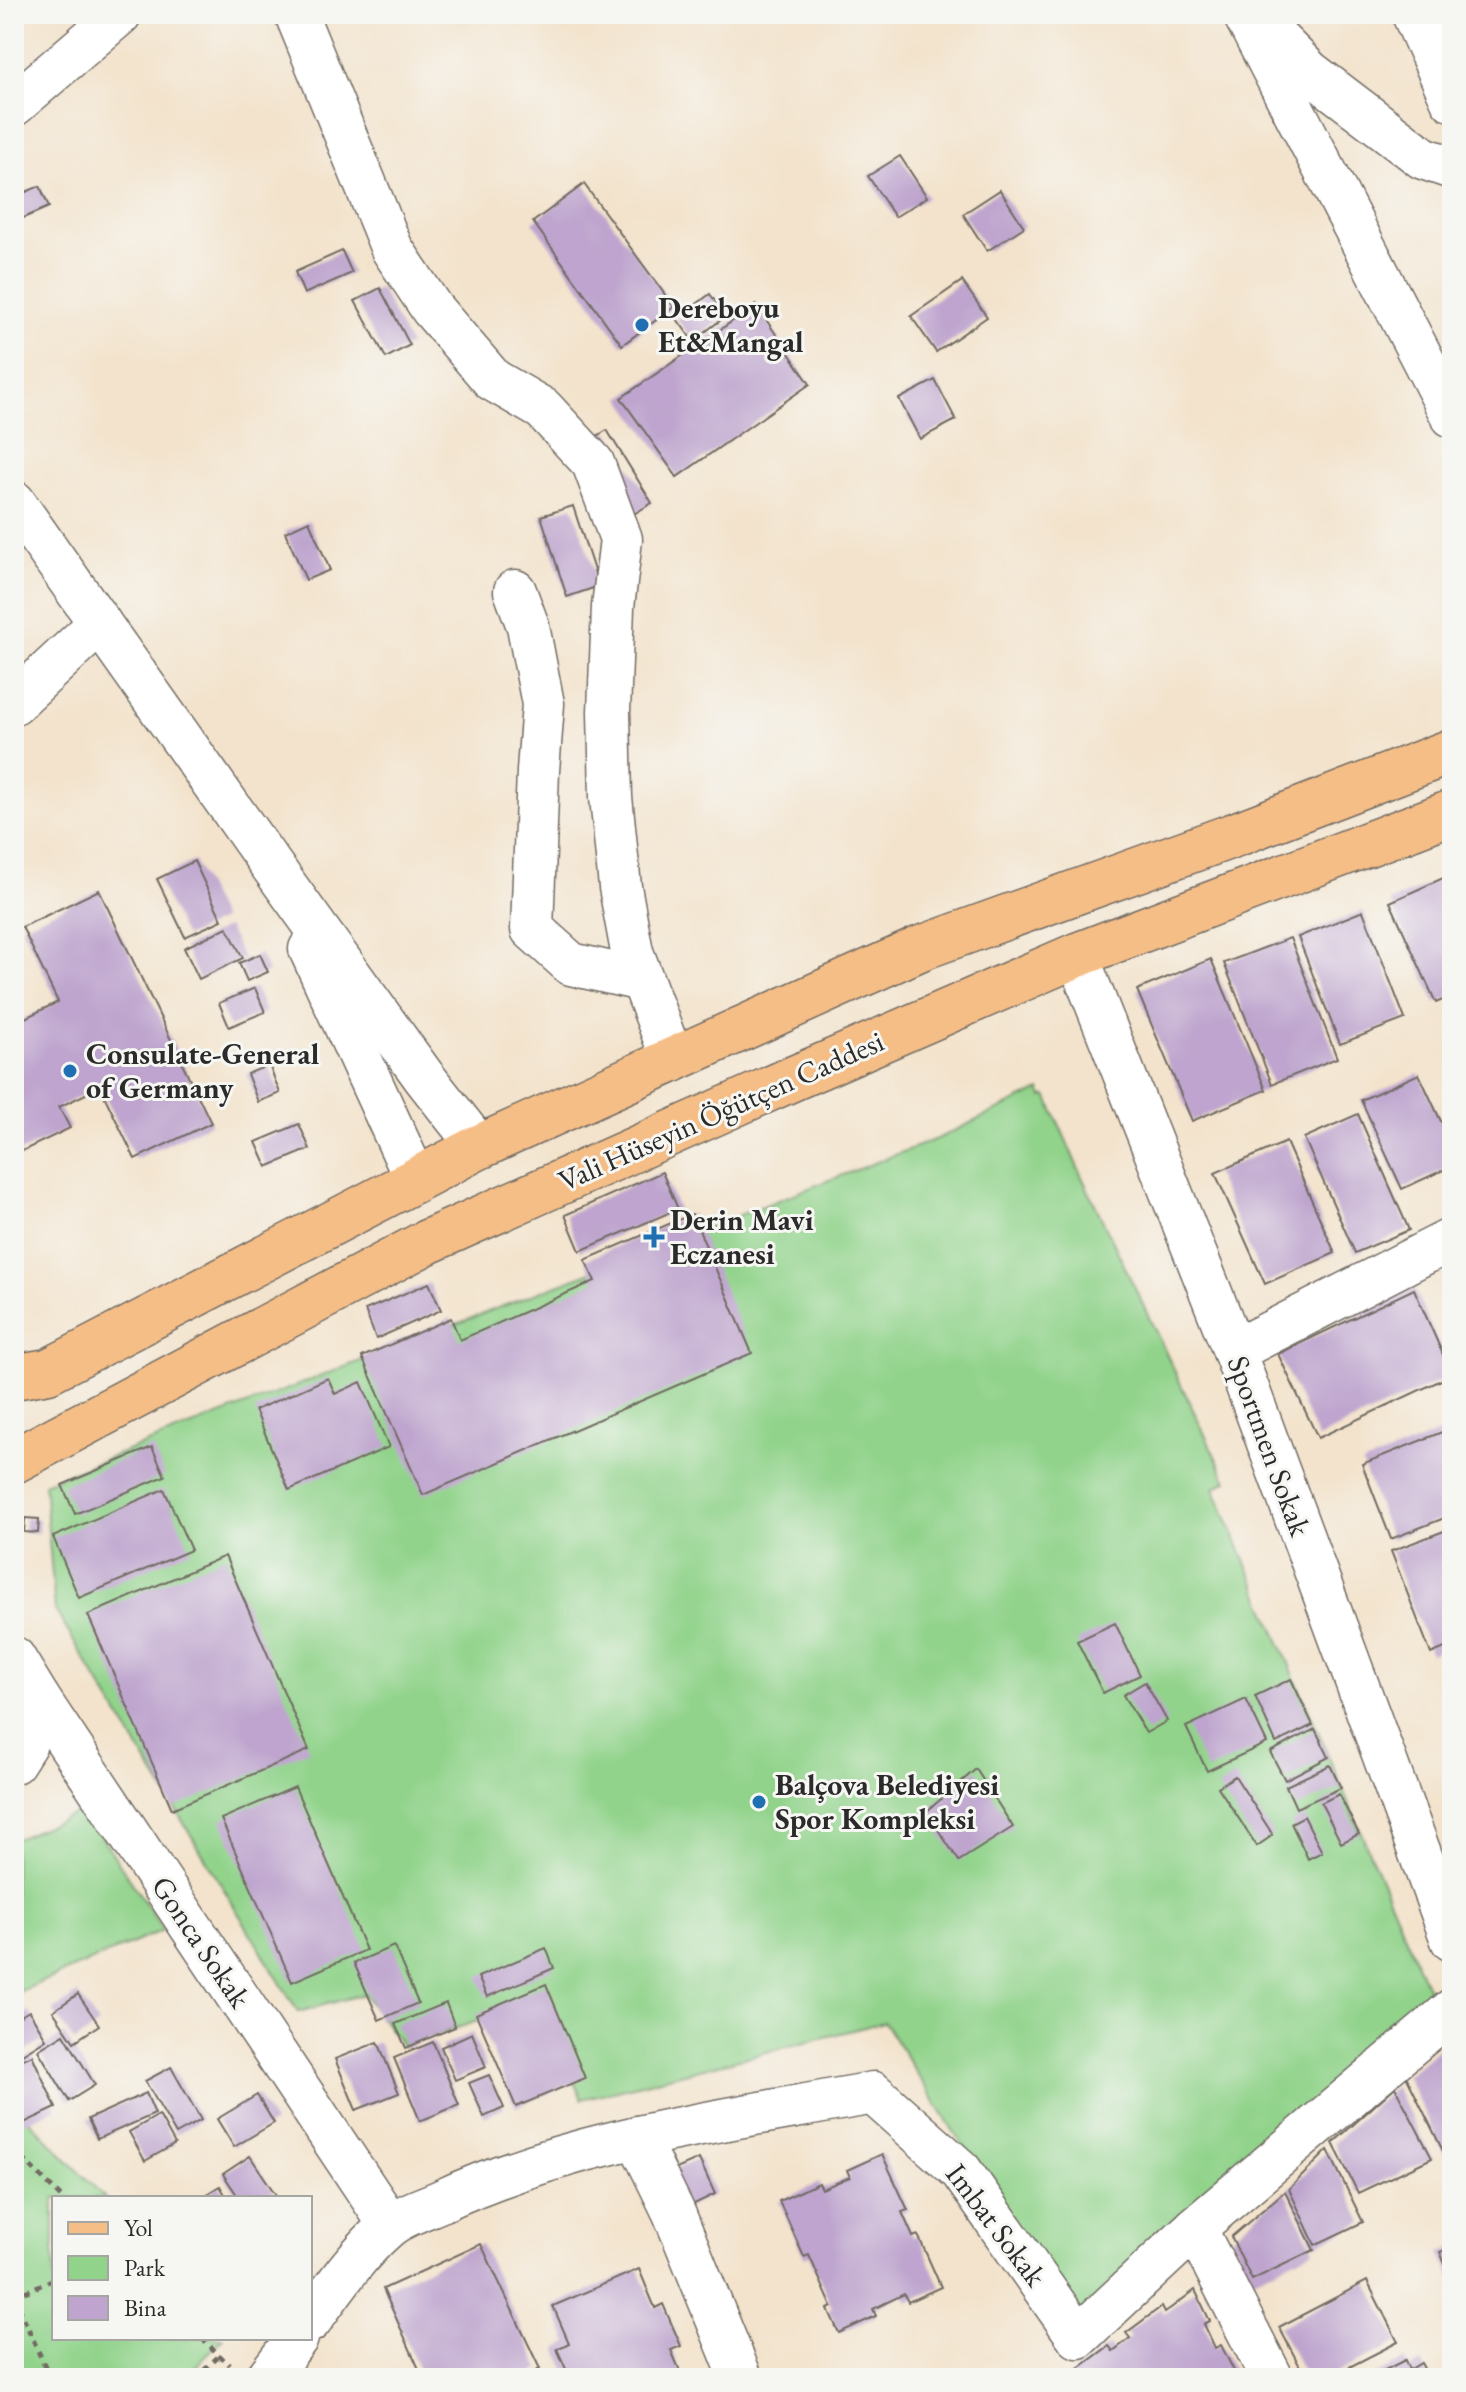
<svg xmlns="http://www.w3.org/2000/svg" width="1466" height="2392" font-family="'EB Garamond',serif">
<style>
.green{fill:#91d38b;stroke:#5e7f5b;stroke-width:2}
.building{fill:#bea4ce}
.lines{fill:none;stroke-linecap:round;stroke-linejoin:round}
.minor-casing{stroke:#716b63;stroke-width:45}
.major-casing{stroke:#716b63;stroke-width:47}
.path{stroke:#716b63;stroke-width:5;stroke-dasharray:6 6;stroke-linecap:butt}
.minor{stroke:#fff;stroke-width:42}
.major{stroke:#f6be87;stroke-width:44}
.poi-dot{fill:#1f6fb2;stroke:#f6f6f2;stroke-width:3}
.labels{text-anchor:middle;stroke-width:6;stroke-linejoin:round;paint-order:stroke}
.poi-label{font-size:30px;font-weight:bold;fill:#2b2b2b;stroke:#f6f6f2;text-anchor:start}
.street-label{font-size:30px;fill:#2b2b2b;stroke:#f6f6f2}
</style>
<rect width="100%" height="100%" fill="#f6f6f2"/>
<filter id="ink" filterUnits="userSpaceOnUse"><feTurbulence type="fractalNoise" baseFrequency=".0125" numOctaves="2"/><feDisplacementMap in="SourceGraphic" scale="16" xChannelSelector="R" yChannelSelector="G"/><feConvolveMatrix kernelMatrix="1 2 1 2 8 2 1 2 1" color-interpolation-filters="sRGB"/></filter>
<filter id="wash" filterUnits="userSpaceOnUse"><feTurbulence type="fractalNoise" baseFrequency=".006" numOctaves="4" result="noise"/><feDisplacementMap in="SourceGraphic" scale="32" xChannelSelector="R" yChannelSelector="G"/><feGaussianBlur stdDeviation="1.8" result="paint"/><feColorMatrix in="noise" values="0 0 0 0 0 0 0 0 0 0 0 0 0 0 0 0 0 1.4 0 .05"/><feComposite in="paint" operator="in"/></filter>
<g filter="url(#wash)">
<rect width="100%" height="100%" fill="#f3e3cc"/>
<g class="green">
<path d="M1040,1090L1043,1097L1047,1096L1081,1175L1227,1481L1214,1488L1432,1999L1076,2323L884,2022L582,2099L536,2002L402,2046L364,1994L298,2012L55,1610L44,1483L939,1138Z"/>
<path d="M84,1810L163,1930L14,1994V1840Z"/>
<path d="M14,2105L105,2198H54V2338H223L192,2370L188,2378H14Z"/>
</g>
<g id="blocks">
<g class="building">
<path d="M900,156L927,197L895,217L868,176Z"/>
<path d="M584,184L674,307L622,345L533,222Z"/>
<path d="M40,186L49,207L14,222V197Z"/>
<path d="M1000,190L1024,227L987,251L963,214Z"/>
<path d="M342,251L352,273L304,294L295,272Z"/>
<path d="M962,281L987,317L936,352L911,316Z"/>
<path d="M380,288L410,345L386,358L355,301Z"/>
<path d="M710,294L726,316L693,341L677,319Z"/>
<path d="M756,305L810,384L677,477L621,398Z"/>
<path d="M935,380L956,420L920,439L899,399Z"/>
<path d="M607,430L652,503L627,518L582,445Z"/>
<path d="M573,506L599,586L567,597L541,516Z"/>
<path d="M309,521L330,570L306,580L285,532Z"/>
<path d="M194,861L222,920L185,937L157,879Z"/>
<path d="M1452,874V996L1436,1003L1390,902Z"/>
<path d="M99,890L211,1123L135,1159L100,1087L59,1107L70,1128L14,1155V1015L17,1022L58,1002L22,927Z"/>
<path d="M1363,911L1405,1019L1340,1044L1298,937Z"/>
<path d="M227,927L243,958L199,979L184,948Z"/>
<path d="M1290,938L1337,1058L1272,1084L1224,963Z"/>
<path d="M260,954L268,972L247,981L239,963Z"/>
<path d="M1211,959L1266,1090L1192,1121L1137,990Z"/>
<path d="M255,988L265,1012L229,1027L219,1003Z"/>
<path d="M269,1065L280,1093L258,1102L247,1074Z"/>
<path d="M1419,1074L1452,1145V1166L1402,1189L1361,1100Z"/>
<path d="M1358,1114L1409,1230L1355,1253L1304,1138Z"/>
<path d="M299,1124L310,1149L267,1167L256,1142Z"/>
<path d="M1286,1142L1335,1253L1265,1284L1215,1173Z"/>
<path d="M662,1172L678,1209L580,1251L565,1215Z"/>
<path d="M692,1214L752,1353L423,1495L362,1357L451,1318L460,1340L595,1281L585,1260Z"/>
<path d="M429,1283L441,1310L376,1339L365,1310Z"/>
<path d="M1414,1289L1452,1375L1318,1438L1278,1354Z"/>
<path d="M328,1378L335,1394L361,1382L389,1447L289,1490L255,1410Z"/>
<path d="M1452,1428V1515L1391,1539L1362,1464Z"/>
<path d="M152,1447L165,1476L75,1514L62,1485Z"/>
<path d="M164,1489L191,1550L79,1598L53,1537Z"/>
<path d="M25,1518L39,1519L38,1533L24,1532Z"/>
<path d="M1452,1528V1645L1431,1654L1391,1551Z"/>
<path d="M225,1556L309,1750L172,1809L88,1615Z"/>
<path d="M1115,1623L1140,1675L1103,1693L1077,1641Z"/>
<path d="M1291,1679L1313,1725L1276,1743L1255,1696Z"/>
<path d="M1145,1682L1167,1721L1146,1733L1123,1695Z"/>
<path d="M1246,1699L1267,1743L1207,1771L1186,1727Z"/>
<path d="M1315,1729L1329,1757L1285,1780L1270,1752Z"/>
<path d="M1330,1765L1341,1788L1296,1808L1286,1786Z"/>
<path d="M976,1769L1013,1827L959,1861L926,1812Z"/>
<path d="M1235,1776L1273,1835L1257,1846L1218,1787Z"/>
<path d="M295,1787L366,1950L292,1982L221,1819Z"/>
<path d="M1339,1794L1359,1834L1341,1843L1321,1803Z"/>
<path d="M1304,1816L1322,1852L1308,1859L1291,1823Z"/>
<path d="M394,1946L418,2003L379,2020L354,1963Z"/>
<path d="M546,1948L554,1968L487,1997L478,1977Z"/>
<path d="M546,1984L585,2078L516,2107L476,2014Z"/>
<path d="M78,1994L99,2025L74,2042L53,2011Z"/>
<path d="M446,2003L455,2027L406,2048L395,2024Z"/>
<path d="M29,2011L46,2039L22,2054L14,2041V2020Z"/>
<path d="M472,2033L486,2067L455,2080L441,2047Z"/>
<path d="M64,2034L95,2085L69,2101L38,2050Z"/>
<path d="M378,2042L399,2093L356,2110L335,2059Z"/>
<path d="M433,2042L459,2105L420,2121L394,2058Z"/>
<path d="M1443,2045L1452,2064V2151L1445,2155L1406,2076Z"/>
<path d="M32,2055L56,2108L24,2123L14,2100V2063Z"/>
<path d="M171,2067L201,2120L176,2134L145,2081Z"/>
<path d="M489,2075L504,2108L484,2117L469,2083Z"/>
<path d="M1395,2087L1432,2158L1358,2193L1333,2143Z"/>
<path d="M146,2093L155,2114L97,2139L88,2119Z"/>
<path d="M257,2095L274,2123L234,2147L217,2119Z"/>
<path d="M159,2115L175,2144L145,2161L129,2132Z"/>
<path d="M1328,2150L1363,2222L1315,2245L1289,2189Z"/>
<path d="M882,2154L908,2210L902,2212L913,2237L918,2235L941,2287L908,2302L904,2294L873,2309L876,2316L839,2333L828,2309L832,2307L809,2255L804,2257L779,2201L819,2183L822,2189L850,2177L847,2170Z"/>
<path d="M250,2156L278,2198H239L223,2174Z"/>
<path d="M699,2159L715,2194L682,2210L665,2174Z"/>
<path d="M220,2186L227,2198H200Z"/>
<path d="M1285,2191L1314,2250L1252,2280L1231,2237Z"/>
<path d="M481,2244L540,2369L521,2378H423L383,2289Z"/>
<path d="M1452,2247V2279L1440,2252Z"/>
<path d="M639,2269L655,2308L663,2304L681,2346L671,2350L683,2378H570L557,2349L569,2343L553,2306Z"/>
<path d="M1367,2281L1398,2342L1328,2378H1306L1279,2327Z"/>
<path d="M1195,2290L1210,2321L1204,2324L1215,2348L1221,2345L1236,2375L1232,2378H1074L1071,2374L1109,2346L1113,2351L1130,2338L1126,2333L1161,2307L1164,2313Z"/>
<path d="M1405,2360L1409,2370L1421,2363L1429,2378H1369Z"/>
</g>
</g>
</g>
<g filter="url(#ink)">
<use href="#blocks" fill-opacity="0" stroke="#716b63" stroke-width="2"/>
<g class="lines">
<g class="minor-casing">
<g id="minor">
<path d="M296,14L392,249L432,309L493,380L543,409L593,463L621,539L613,607L609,712L611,797L620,887L632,952L673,1061"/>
<path d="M1244,14L1452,416"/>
<path d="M1413,14L1452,100"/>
<path d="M1264,26L1310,72L1423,158L1452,168"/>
<path d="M14,105L120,14"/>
<path d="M14,502L266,858L424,1077L479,1147"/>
<path d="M515,591L528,626L543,704L538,771L532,929L571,964L642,980"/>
<path d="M14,703L100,623"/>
<path d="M310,949L415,1178"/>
<path d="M1077,955L1234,1351L1452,1940"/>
<path d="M1234,1351L1452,1239"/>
<path d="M14,1658L39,1699L390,2225"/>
<path d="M14,1762L26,1743L39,1699"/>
<path d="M637,2137L674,2213L741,2378"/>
<path d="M1195,2228L1272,2378"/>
<path d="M310,2321C334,2288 357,2254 388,2227C402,2215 426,2208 443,2200C577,2138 728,2120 873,2093L961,2171L1078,2337L1195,2228L1452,2010"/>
<path d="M267,2378L297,2338"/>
</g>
</g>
<g class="major-casing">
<g id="major">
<path d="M14,1377L48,1371L479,1147L921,948L1237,834L1452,751"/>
<path d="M14,1461L427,1242L794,1078L1077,955L1452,812"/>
</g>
</g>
<g class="path">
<path d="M14,2150L62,2198"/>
<path d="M14,2296L50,2378"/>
<path d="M14,2297L54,2279"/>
<path d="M202,2338L229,2365"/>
<path d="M196,2378L219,2356"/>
</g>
<use href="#minor" class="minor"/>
<use href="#major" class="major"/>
</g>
</g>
<g class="poi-dot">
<circle cx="642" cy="325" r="8"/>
<circle cx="70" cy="1071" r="8"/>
<path d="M650 1225h8v8h8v8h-8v8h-8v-8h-8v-8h8z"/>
<circle cx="759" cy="1802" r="8"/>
</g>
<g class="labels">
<g class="poi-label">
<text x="658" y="318">Dereboyu<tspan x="658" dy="34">Et&amp;Mangal</tspan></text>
<text x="86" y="1064">Consulate-General<tspan x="86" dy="34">of Germany</tspan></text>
<text x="670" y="1230">Derin Mavi<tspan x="670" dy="34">Eczanesi</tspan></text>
<text x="775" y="1795">Balçova Belediyesi<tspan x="775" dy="34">Spor Kompleksi</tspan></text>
</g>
<g class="street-label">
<text transform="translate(721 1111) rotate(-24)" y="10">Vali Hüseyin Öğütçen Caddesi</text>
<text transform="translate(1269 1446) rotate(70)" y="10">Sportmen Sokak</text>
<text transform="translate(201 1942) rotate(56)" y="10">Gonca Sokak</text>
<text transform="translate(996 2225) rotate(53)" y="10">Imbat Sokak</text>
</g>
</g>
<rect width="1466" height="2392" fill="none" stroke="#f6f6f2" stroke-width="48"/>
<rect x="52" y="2196" width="260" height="144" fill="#f6f6f2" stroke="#a5a5a2" stroke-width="2"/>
<rect x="68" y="2222" width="40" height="12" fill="#f6be87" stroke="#a5a5a2" stroke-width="2"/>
<text x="124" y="2236" font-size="24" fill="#2b2b2b">Yol</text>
<rect x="68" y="2256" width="40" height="24" fill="#91d38b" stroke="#a5a5a2" stroke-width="2"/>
<text x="124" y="2276" font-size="24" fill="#2b2b2b">Park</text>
<rect x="68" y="2296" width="40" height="24" fill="#bea4ce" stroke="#a5a5a2" stroke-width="2"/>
<text x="124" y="2316" font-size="24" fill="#2b2b2b">Bina</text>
</svg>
